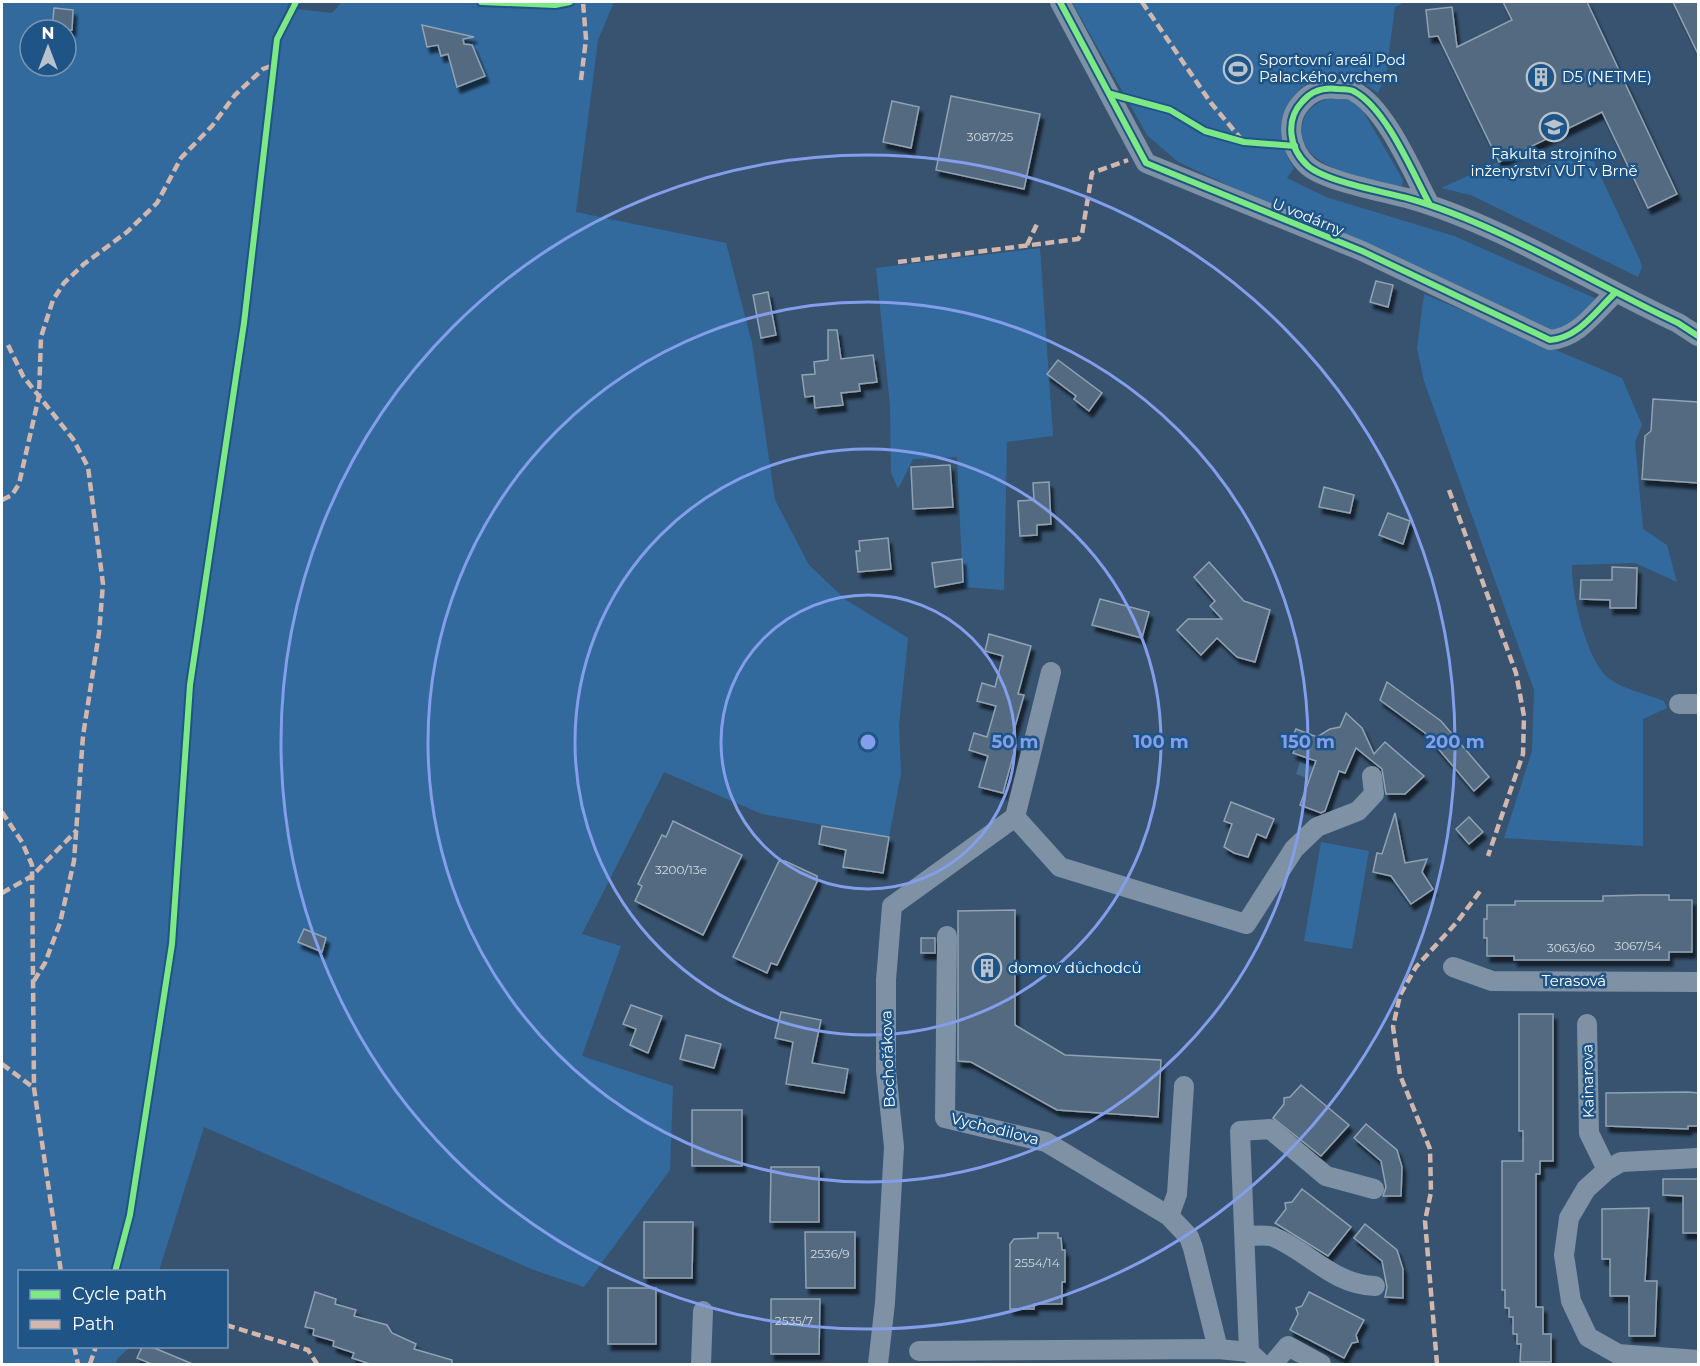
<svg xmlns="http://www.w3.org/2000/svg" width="1700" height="1366" font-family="Montserrat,sans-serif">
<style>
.green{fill:#336a9e;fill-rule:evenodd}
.water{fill:#466c90}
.building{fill:#526a80;stroke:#91a2b3;stroke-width:1.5;filter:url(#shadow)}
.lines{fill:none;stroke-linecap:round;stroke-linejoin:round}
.minor{stroke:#7e91a5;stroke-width:20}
.quiet{stroke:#d1b7ad;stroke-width:4.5;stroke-dasharray:9 4.5;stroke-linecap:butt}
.cycleway-casing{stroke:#1f5487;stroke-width:10}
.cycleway{stroke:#7ce984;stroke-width:6}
.ring{fill:none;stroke:#839eea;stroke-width:3}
.labels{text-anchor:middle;stroke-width:5;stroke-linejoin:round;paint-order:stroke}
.number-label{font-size:12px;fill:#d4dadf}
.poi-label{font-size:15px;fill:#fff;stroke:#1f5487;text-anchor:start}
.street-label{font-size:15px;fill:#fff;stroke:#1f5487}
.centre{fill:#839eea;stroke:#1f5487;stroke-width:3}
.ring-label{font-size:18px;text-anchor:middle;font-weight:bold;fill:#839eea;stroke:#1f5487;stroke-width:5;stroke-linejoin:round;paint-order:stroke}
</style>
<defs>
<filter id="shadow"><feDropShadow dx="3.5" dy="6" stdDeviation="1.5" flood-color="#0009"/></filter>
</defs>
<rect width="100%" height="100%" fill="#37536f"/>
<g class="green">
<path d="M2,2H289L287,8L332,13L342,2H614L598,40L576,212L726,243L752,343L775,500L809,565L846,600L908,638L899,725L901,774L889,837L762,814L664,772L582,934L621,946L582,1056L673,1086L670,1170L584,1287L534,1270L204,1127L159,1271L20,1272V1346L130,1347L117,1359L116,1364H2ZM30,30H66V66H30Z"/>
<path d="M1072,2H1405L1395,7L1386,74L1378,93C1370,88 1362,81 1354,78C1300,59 1262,124 1294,168L1287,178L1326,197L1454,236L1597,299L1557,337L1178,162L1147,135Z"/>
<path d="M1329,98L1352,100L1363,111L1403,180L1402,186L1398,187C1367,177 1291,168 1303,122C1306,110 1317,102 1329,98Z"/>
<path d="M1573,152H1582L1593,160L1640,260L1642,267L1638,277L1471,195L1441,188L1499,162L1508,180Z"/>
<path d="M1040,248L1053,436L1007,442L1004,590L963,587L957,457L913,459L898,489L891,472L890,405L876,268Z"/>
<path d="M1424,294L1622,378L1642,425L1635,442L1643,529L1667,545L1677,582L1635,563L1572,565C1571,593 1586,659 1608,678C1622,689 1647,694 1664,701L1667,708L1643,719V846L1504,838L1532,751L1534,690L1424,381L1417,348Z"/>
<path d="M1321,842L1369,851L1352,949L1304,941Z"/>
</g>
<path class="water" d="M1300,762L1329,773L1325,785L1296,774Z"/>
<g class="building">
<path d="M1503,2H1587L1677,194L1648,208L1602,112L1499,162L1438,36L1429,37L1426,10L1452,7L1457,47L1512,20Z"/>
<path d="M1673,2H1698V54Z"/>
<path d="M54,8L73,10L72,30H52Z"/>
<path d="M422,25L474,37L463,39L464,44L472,45L485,76L457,87L448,54L441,56L438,45L427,47Z"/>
<path d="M951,96L1040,114L1024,189L936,170Z"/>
<path d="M892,101L919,107L911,148L883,142Z"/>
<path d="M1376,281L1393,285L1388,307L1370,302Z"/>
<path d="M768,292L776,335L761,338L753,295Z"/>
<path d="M828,330H837L841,359L873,355L877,382L859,384L860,391L841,393L843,405L815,408L814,396L805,397L802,375L815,374L814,362L828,360Z"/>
<path d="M1058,360L1102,393L1089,411L1074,399L1076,396L1047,374Z"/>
<path d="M1653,399L1698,402V483L1642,479L1645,436L1651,431Z"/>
<path d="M950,465L953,507L913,509L911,467Z"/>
<path d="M1049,482L1051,524L1037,525V535L1020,536L1018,501L1034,500L1033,483Z"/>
<path d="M1324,487L1354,495L1350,513L1319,507Z"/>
<path d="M1388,513L1410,521L1403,544L1379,535Z"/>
<path d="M888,538L891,569L858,572L856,551H860L859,541Z"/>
<path d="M962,559L963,582L935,587L932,563Z"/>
<path d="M1209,562L1244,601L1270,610L1255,662L1237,657L1217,638L1201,655L1177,630L1188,619H1222L1210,606L1215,601L1194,577Z"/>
<path d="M1612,567L1637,568L1636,608H1610V600L1580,599L1581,580H1612Z"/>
<path d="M1100,599L1149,612L1142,638L1092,625Z"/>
<path d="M989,634L1031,646L1018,694L1024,695L1010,744L1016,745L1003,793L979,787L988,756L969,750L974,733L987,737L996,706L977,701L982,683L995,687L1003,656L985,651Z"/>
<path d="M1387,682L1441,721L1489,777L1474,791L1425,733L1380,700Z"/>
<path d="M1346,713L1362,728L1374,754L1385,742L1424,776L1405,794H1386L1382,769L1356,748L1345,773L1339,771L1325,811L1321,813L1300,805L1316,761L1293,753L1295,749L1289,746L1296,729L1317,737L1330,729L1340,727Z"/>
<path d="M1231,802L1274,819L1266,838L1257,834L1248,857L1234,853L1224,847L1232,824L1224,821Z"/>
<path d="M1395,813L1405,863L1427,859L1422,872L1433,889L1411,904L1391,876L1373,872L1377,853L1382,854Z"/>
<path d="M1469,817L1483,832L1469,844L1456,829Z"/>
<path d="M673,821L742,855L703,935L635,901L642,886L638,884L662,835L666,837Z"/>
<path d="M822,826L889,837L883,873L843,867L846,850L819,844Z"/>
<path d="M779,861H785L817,876V882L777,965L771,963L767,973L733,957Z"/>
<path d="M1642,895H1669V900H1692V952H1669V960H1514V956H1487V938H1484V919H1487V905H1515V901H1603V896Z"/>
<path d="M1015,910V1025L1065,1055L1161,1060L1158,1117L1057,1110L971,1062L958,1061V911Z"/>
<path d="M304,929L326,938L322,952L298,942Z"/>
<rect x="921" y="938" width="14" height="15"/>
<path d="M631,1005L662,1016L648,1053L630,1045L636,1029L623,1024Z"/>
<path d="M781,1012L821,1020L812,1063L848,1069L844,1093L786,1084L793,1042L775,1038Z"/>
<path d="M1519,1014H1553V1161H1540V1174H1536V1307H1543V1334H1551V1362H1520L1521,1344H1517V1334H1513V1317H1509V1308H1505V1290H1502V1161H1523V1131H1519Z"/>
<path d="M686,1035L721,1044L714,1068L680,1059Z"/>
<path d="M1301,1085L1349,1125L1321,1156L1273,1118L1284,1104V1098L1290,1097Z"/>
<path d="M1688,1092L1698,1093V1126H1688V1129L1606,1126V1093Z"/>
<rect x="692" y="1110" width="50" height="56"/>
<path d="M1366,1124L1397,1150L1402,1167L1401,1196H1383L1386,1187L1381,1161L1354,1138Z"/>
<path d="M771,1167H819V1222H770Z"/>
<path d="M1663,1179H1698V1233H1683V1196L1663,1195Z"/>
<path d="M1302,1189L1351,1227L1328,1256L1275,1223L1286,1209L1285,1203L1292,1202Z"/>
<path d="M1649,1208L1645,1281H1657L1655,1336H1629V1296H1610V1259H1602V1209Z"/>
<path d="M644,1222H693L692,1278H644Z"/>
<path d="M1365,1224L1397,1250L1403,1269V1298L1385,1297L1387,1287L1382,1261L1354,1238Z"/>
<path d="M805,1232H855V1288H806Z"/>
<path d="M1038,1233H1058V1238H1061L1062,1250H1065V1282H1062V1304H1034V1309H1010V1244L1014,1239L1038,1238Z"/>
<rect x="608" y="1288" width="48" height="56"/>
<path d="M315,1292L336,1299L335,1304L356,1310L354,1316L387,1325L392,1333L416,1344L414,1349L452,1360V1365H373L352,1358L354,1353L333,1346L334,1341L313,1335L314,1329L305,1327Z"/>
<path d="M1309,1292L1364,1320L1356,1335L1358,1342L1352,1343L1344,1358L1290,1330L1298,1314L1296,1308L1302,1306Z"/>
<path d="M771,1299H820L819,1354H771Z"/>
<path d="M142,1347H152L195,1365H154L137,1358Z"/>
</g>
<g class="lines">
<g class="minor">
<path d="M1060,2L1146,163L1362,251L1550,340C1578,338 1595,312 1614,294"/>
<path d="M1430,205C1412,172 1387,110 1355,92C1351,89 1343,89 1338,89C1324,87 1311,91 1302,102C1285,120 1289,149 1308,166C1325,181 1383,192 1407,198C1497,223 1592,283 1678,323L1698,336"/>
<path d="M1679,704H1698"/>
<path d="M1015,817L1060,867L1246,924L1294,849L1317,827L1358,811L1374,794L1372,776"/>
<path d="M947,936L945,1118L1046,1142L1169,1216L1189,1237L1193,1248L1218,1349"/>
<path d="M1453,967L1492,981L1698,982"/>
<path d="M1587,1024L1589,1133L1607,1170"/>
<path d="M1698,1158L1621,1162L1607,1170L1586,1189L1569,1218L1564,1255L1571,1301L1588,1337L1618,1354L1698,1360"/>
<path d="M1169,1216L1177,1194L1184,1086"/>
<path d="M1246,1236C1254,1236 1267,1234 1274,1237C1311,1253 1332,1284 1375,1286"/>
<path d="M919,1351L1218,1349L1249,1352L1262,1364"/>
<path d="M1249,1352L1240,1131L1270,1129L1326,1176L1374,1189"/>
<path d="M701,1364L703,1311"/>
<path d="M878,1364L885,1303L894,1147L886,1070V980L892,906L1015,817L1051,672"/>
<path d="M1273,1364L1288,1346L1321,1364"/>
</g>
<g class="quiet">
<path d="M1142,2L1211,103L1242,140"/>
<path d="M581,80L586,39L583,2"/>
<path d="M1027,245L1037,224"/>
<path d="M898,262L1078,239L1082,234L1092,173L1128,160"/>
<path d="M8,345L23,376L73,439L88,467L103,584L99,633L83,736L74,861L60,923L45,963L32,984"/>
<path d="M1449,490L1516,673L1524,716L1523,754L1488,856"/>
<path d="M2,500L12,495L19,484L39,396L41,337L53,300L64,283L84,264L127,232L157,203L181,158L212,126L235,95L263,69L274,65"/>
<path d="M2,812L22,842L32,865L34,1088L61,1272"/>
<path d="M2,893L32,876L77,830"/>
<path d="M2,1064L34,1088"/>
<path d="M226,1325L308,1350L317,1364"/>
<path d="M74,1346L78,1364"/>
<path d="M90,1364L96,1346"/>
<path d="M1437,1364L1425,1221L1431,1192L1430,1149L1400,1075L1393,1027L1400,995L1416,967L1457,922L1481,890"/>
</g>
<g class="cycleway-casing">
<g id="cycleway">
<path d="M481,2L555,5L570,2"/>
<path d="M1060,2L1146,163L1362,251L1550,340C1578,338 1595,312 1614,294"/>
<path d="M1111,94L1170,110L1205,131L1244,142L1295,146"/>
<path d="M1430,205C1412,172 1387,110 1355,92C1351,89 1343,89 1338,89C1324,87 1311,91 1302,102C1285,120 1289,149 1308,166C1325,181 1383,192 1407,198C1497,223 1592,283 1678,323L1698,336"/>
<path d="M115,1272L130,1215L172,944L190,685L244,323L277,39L296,2"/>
</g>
</g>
<use href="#cycleway" class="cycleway"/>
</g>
<g class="ring">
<circle cx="868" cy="742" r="147"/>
<circle cx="868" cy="742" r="293"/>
<circle cx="868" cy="742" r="440"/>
<circle cx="868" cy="742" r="587"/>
</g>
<defs>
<g id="stadium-ring" transform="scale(1.5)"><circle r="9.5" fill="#1f5487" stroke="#b9c3cd" stroke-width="1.5"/><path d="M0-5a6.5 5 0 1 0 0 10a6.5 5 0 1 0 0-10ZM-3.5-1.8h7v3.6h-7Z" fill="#b9c3cd"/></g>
<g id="building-ring" transform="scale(1.5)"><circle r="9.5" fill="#1f5487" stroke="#b9c3cd" stroke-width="1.5"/><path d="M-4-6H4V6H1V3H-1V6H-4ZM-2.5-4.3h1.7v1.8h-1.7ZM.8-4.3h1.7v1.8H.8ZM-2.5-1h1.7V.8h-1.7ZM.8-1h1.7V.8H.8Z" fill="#b9c3cd"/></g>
<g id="university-ring" transform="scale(1.5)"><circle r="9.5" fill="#1f5487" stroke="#b9c3cd" stroke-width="1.5"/><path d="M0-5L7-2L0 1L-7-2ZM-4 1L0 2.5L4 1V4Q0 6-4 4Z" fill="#b9c3cd"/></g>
</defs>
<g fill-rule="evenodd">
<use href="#stadium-ring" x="1238" y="69"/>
<use href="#building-ring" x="1541" y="77"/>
<use href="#university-ring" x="1554" y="127"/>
<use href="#building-ring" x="987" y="968"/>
</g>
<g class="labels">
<g class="number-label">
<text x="990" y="141">3087/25</text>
<text x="681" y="874">3200/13e</text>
<text x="1638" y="950">3067/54</text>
<text x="1571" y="952">3063/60</text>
<text x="830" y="1258">2536/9</text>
<text x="1037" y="1267">2554/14</text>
<text x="794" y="1325">2535/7</text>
</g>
<g class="poi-label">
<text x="1259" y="65">Sportovní areál Pod<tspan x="1259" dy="17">Palackého vrchem</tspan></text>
<text x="1562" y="82">D5 (NETME)</text>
<text x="1554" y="159" text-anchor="middle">Fakulta strojního<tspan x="1554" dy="17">inženýrství VUT v Brně</tspan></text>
<text x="1008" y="973">domov důchodců</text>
</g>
<g class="street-label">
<text transform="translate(1308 217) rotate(22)" y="5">U vodárny</text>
<text x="1574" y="986">Terasová</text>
<text transform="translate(888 1059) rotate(-92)" y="5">Bochořákova</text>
<text transform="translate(1588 1081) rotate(-91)" y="5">Kainarova</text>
<text transform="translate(995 1129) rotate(14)" y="5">Vychodilova</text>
</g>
</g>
<circle cx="868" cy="742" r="9" class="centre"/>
<g class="ring-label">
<text x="1015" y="748">50 m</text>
<text x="1161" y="748">100 m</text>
<text x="1308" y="748">150 m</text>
<text x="1455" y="748">200 m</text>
</g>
<rect width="1700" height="1366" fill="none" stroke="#ffffff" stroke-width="6"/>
<rect x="18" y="1270" width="210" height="78" fill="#1f5487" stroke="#7998b7" stroke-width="1.5"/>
<rect x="30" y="1290" width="30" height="9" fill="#7ce984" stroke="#7998b7" stroke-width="1.5"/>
<text x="72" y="1300" font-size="18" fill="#ffffff">Cycle path</text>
<rect x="30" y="1320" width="30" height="9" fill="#d1b7ad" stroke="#7998b7" stroke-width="1.5"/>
<text x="72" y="1330" font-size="18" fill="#ffffff">Path</text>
<g transform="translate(48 48)"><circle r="28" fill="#1f5487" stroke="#7998b7" stroke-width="1.5"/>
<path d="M0-4.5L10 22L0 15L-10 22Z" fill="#b9c3cd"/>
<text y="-9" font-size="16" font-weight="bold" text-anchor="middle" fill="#ffffff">N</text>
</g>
</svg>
